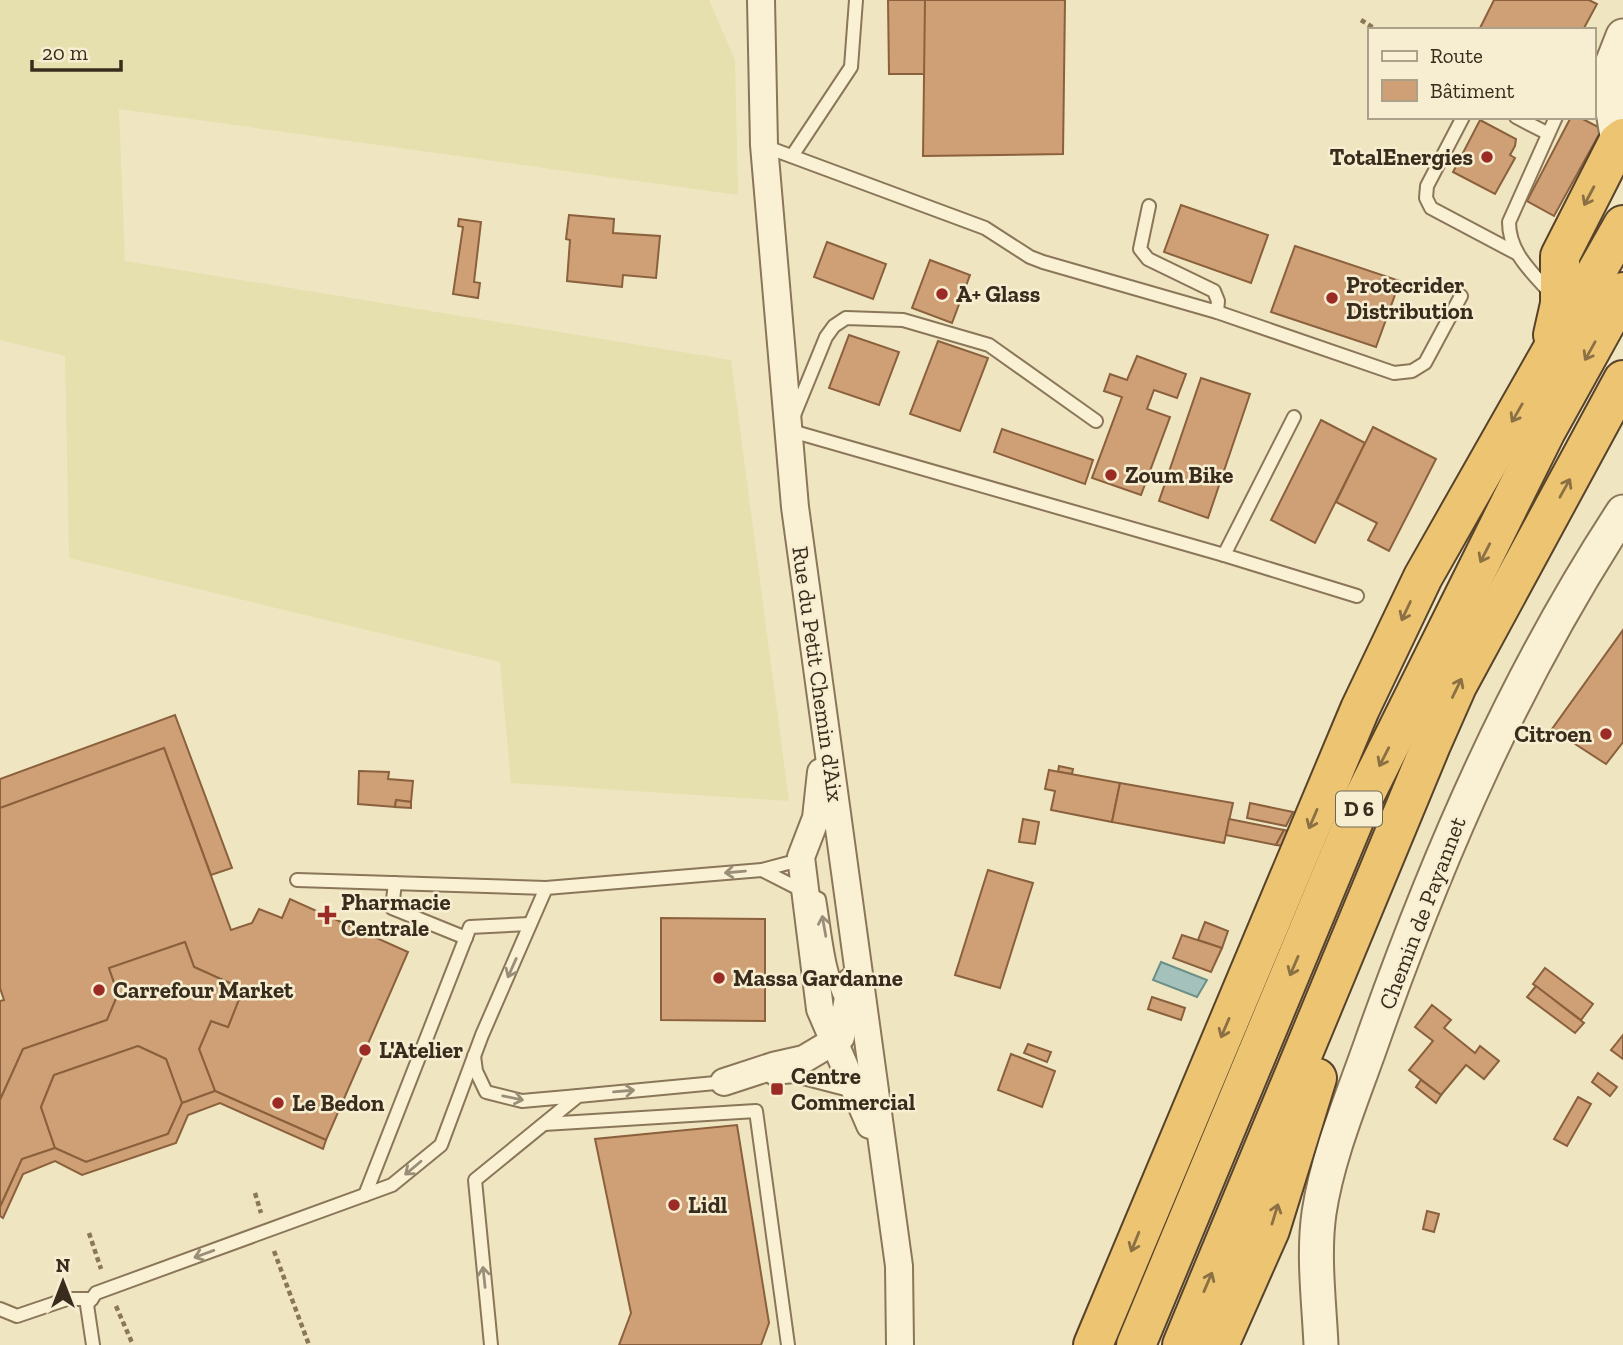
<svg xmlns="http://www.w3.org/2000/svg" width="1623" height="1345" font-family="'Zilla Slab',serif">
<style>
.farmland{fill:#e6e0ae}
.water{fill:#a4c2bb;stroke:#6a9089;stroke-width:2}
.building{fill:#cfa075;stroke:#8a603d;stroke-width:2}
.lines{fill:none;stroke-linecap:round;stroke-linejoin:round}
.service-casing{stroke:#8a7658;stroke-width:16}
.minor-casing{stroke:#8a7658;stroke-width:30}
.tertiary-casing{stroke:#8a7658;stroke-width:37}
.trunk-casing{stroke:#57432c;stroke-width:42}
.path{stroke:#8a7658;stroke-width:4.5;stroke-dasharray:5 3.5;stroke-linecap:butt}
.service{stroke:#faf1d5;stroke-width:12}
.minor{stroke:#faf1d5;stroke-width:26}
.tertiary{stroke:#faf1d5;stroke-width:33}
.trunk{stroke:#ecc472;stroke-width:38}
.oneway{stroke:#8a7043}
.oneway2{stroke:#9a8e79}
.poi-dot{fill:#9b2c25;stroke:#f7eed1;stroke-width:2.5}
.labels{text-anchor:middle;stroke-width:5;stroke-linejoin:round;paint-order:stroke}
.shield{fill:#f7eed1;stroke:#726653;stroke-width:2}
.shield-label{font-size:21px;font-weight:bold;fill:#392c1d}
.poi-label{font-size:23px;font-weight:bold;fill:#392c1d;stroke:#f7eed1;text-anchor:start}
.street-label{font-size:23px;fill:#392c1d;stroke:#f7eed1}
</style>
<rect width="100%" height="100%" fill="#f0e5c1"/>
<path class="farmland" d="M0,0H709L735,60L738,195L119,109L125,261L731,360L789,801L511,783L500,662L69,558L65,356L0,340Z"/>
<path class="water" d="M1161,962L1207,980L1197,997L1153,980Z"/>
<g class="building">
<path d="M888,0H925V74H889Z"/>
<path d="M925,0H1065L1063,154L923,156Z"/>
<path d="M1494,0H1589L1597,4L1583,30H1479Z"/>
<path d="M1571,117H1579L1602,129L1554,216L1527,201Z"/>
<path d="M1480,120L1516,139L1515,146L1510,155L1515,158L1495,194L1453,172Z"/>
<path d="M1181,205L1268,235L1251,283L1164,252Z"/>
<path d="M569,215L614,219L613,233L660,236L656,278L623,275L622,287L567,281L570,240L566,239Z"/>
<path d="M459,219L481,222L474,282L480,283L478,298L453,294L463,227L458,226Z"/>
<path d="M827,242L886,264L873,299L814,277Z"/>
<path d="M1295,246L1400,281L1376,347L1271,312Z"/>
<path d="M930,260L970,275L952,323L912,308Z"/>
<path d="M849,335L899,352L879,405L829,388Z"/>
<path d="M938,341L988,358L960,431L910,414Z"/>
<path d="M1137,356L1186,374L1177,398L1154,390L1147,409L1170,417L1141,495L1092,478L1122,397L1104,391L1110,374L1127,380Z"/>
<path d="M1201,378L1250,394L1208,518L1159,501Z"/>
<path d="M1321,420L1365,443L1315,543L1271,520Z"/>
<path d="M1373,427L1436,459L1389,551L1368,540L1377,523L1336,502Z"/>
<path d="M1002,429L1093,460L1085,484L994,452Z"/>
<path d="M1623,630V742L1606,764L1552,729Z"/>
<path d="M175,715L232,868L211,875L164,748L0,808V779Z"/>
<path d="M164,748L231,930L252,923L259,909L282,918L290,899L408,952L326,1140L215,1091L199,1049L211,1021L228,1027L243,989L194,967L185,942L109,968L118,994L107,1020L23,1049L0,1100V1001L4,1000L0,988V808Z"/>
<path d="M1059,766L1073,769L1072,774L1058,772Z"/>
<path d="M1049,770L1120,783L1112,822L1051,810L1055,791L1045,789Z"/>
<path d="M359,771L389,772L388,779L413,781L411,802L396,800L395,807L358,804Z"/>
<path d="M1120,783L1233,803L1224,843L1112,822Z"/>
<path d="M396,800L411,802V808L395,807Z"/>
<path d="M1250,803L1293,812L1286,826L1247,818Z"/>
<path d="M1023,819L1039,822L1035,844L1019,842Z"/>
<path d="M1229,819L1284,830L1276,845L1226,835Z"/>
<path d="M1284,830L1288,831L1283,846L1276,845Z"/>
<path d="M988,870L1033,883L1000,988L955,975Z"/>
<path d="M661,918L765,919V1021L661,1020Z"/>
<path d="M1205,922L1228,931L1222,948L1198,940Z"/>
<path d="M1182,935L1222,948L1211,972L1173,958Z"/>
<path d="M185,942L194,967L243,989L228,1027L211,1021L199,1049L215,1091L182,1103L166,1059L138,1046L54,1075L41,1107L55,1148L22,1159L0,1207V1100L23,1049L107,1020L118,994L109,968Z"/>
<path d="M1545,968L1593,1004L1581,1020L1533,984Z"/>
<path d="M1536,986L1584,1023L1575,1033L1527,997Z"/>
<path d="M1152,997L1185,1008L1181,1020L1148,1009Z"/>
<path d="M1432,1005L1451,1020L1444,1028L1475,1053L1480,1046L1499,1061L1484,1079L1466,1065L1441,1095L1409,1070L1433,1041L1415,1027Z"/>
<path d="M1623,1035V1059L1611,1050Z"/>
<path d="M1028,1044L1051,1052L1047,1062L1024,1053Z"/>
<path d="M138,1046L166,1059L182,1103L168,1134L86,1162L55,1148L41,1107L54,1075Z"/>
<path d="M1011,1054L1055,1071L1042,1107L998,1090Z"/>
<path d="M1598,1073L1617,1087L1610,1096L1592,1082Z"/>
<path d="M1421,1080L1441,1095L1436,1103L1416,1087Z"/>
<path d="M215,1091L326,1140L323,1149L220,1103L188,1115L176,1143L82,1175L55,1161L23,1174L3,1218L0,1216V1207L22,1159L55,1148L86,1162L168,1134L182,1103Z"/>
<path d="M1578,1097L1591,1104L1567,1146L1554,1139Z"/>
<path d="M737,1125L769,1323L761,1345H619L631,1313L595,1139Z"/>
<path d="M1427,1211L1439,1214L1434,1232L1423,1229Z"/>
</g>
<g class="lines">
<g class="service-casing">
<g id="service">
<path d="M1463,117L1427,186L1426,198L1431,208L1516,253"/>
<path d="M1516,117L1547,133"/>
<path d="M764,146L985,228L1030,257L1043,262L1217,312L1394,373L1412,371L1425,363L1461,296"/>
<path d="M792,156L851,67L856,0"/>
<path d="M1149,206L1140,249L1148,259L1214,291L1218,301L1217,312"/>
<path d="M1552,295C1532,272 1509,253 1509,222L1556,117"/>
<path d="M1096,421L989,345L903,320L846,318L834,326L826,337L788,430L1224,555L1357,596"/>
<path d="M1224,555L1294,417"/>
<path d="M762,870L819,899C825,933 827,972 843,1002"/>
<path d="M297,880L546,888"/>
<path d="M395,883L392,908L466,938"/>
<path d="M474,1056L476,1071L486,1092L522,1101L578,1096"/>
<path d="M772,1078L795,1076L853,1091"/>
<path d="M544,1124L756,1111L788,1345"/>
<path d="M365,1195L470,927L530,924"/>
<path d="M0,1309L17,1316L67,1299H92"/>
<path d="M93,1345L87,1305L96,1293L392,1185L441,1145L482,1035L546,888L762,870L792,862L801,857"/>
<path d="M491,1345L475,1180L578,1096L726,1082"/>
</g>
</g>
<g class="minor-casing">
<g id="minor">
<path d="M761,0L764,145L795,507L899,1266L900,1345"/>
<path d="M821,772L816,818L801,857L820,1009L870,1125"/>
<path d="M724,1082L773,1066L804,1059L841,1037L851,981"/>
</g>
</g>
<g class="tertiary-casing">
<g id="tertiary">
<path d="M1618,142L1608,80L1610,69L1623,36"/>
<path d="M1321,1345C1319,1301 1313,1256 1319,1213C1328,1153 1354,1094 1374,1036C1439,853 1516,675 1623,512"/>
</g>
</g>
<g class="trunk-casing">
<g id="trunk">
<path d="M1553,335L1560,304V256L1618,142L1623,138"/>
<path d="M1093,1345L1360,709L1423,577L1623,225"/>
<path d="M1136,1345L1363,799L1546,431L1623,292"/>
<path d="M1182,1345L1431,745L1457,686L1623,380"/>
<path d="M1219,1345L1270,1230L1317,1078"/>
</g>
</g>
<g class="path">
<path d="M1361,20L1377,30"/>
<path d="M255,1193L261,1213"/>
<path d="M89,1233L101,1269"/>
<path d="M274,1251L309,1345"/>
<path d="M116,1306L133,1345"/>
</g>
<use href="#service" class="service"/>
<use href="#minor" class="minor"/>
<use href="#tertiary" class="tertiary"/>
<use href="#trunk" class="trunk"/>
</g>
<defs><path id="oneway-shaft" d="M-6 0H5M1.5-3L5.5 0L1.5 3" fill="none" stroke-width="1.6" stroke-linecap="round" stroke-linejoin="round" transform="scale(1.75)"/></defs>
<g class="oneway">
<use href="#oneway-shaft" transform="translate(1589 196) rotate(118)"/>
<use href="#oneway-shaft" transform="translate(1590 351) rotate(119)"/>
<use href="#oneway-shaft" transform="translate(1517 413) rotate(120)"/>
<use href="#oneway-shaft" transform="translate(1565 488) rotate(-61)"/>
<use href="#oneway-shaft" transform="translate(1485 553) rotate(117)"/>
<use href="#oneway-shaft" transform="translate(1406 611) rotate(115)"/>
<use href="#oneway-shaft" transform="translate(1457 688) rotate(-64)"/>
<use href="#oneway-shaft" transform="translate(1384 757) rotate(117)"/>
<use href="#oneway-shaft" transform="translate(1313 819) rotate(113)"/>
<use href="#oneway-shaft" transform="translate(1294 966) rotate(113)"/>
<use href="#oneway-shaft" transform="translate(1225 1028) rotate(113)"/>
<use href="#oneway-shaft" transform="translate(1275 1214) rotate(-73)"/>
<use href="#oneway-shaft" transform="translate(1135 1242) rotate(112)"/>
<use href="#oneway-shaft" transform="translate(1208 1282) rotate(-67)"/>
</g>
<g class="oneway2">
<use href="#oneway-shaft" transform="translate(735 872) rotate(175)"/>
<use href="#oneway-shaft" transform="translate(824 926) rotate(-100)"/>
<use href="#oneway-shaft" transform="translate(512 968) rotate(114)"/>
<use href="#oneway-shaft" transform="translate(624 1091) rotate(-5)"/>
<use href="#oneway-shaft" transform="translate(513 1098) rotate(12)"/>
<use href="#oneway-shaft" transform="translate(413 1168) rotate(140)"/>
<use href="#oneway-shaft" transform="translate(204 1254) rotate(160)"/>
<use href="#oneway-shaft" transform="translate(484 1277) rotate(-96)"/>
</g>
<g class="poi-dot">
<circle cx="1487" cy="157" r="7"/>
<circle cx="942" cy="294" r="7"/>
<circle cx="1332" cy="298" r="7"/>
<circle cx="1111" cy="475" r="7"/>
<circle cx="1606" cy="734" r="7"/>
<path d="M323.5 904.5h7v7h7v7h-7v7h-7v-7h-7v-7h7z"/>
<circle cx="719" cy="978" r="7"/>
<circle cx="99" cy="990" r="7"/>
<circle cx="365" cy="1050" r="7"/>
<rect x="770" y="1082" width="14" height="14" rx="3.5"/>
<circle cx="278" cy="1103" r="7"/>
<circle cx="674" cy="1205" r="7"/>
</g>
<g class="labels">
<rect class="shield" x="1336" y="791.5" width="46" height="35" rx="5"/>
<g class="shield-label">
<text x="1359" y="816">D 6</text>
</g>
<g class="poi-label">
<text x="1473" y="165" text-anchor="end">TotalEnergies</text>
<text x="1346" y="293">Protecrider<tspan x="1346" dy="26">Distribution</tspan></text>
<text x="956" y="302">A+ Glass</text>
<text x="1125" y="483">Zoum Bike</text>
<text x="1592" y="742" text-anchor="end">Citroen</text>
<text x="341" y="910">Pharmacie<tspan x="341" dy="26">Centrale</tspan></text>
<text x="733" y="986">Massa Gardanne</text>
<text x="113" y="998">Carrefour Market</text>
<text x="379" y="1058">L'Atelier</text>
<text x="791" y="1084">Centre<tspan x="791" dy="26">Commercial</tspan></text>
<text x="292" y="1111">Le Bedon</text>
<text x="688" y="1213">Lidl</text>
</g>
<g class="street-label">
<text transform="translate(818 674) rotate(82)" y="8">Rue du Petit Chemin d'Aix</text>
<text transform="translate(1422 913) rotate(-69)" y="8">Chemin de Payannet</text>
</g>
</g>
<rect x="1368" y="28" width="228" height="91" fill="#f7eed1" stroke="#aba089" stroke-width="2"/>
<rect x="1382" y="51" width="35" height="10" fill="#faf1d5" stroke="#aba089" stroke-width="2"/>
<text x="1430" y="63" font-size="21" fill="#392c1d">Route</text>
<rect x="1382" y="80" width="35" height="21" fill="#cfa075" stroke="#aba089" stroke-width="2"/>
<text x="1430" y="98" font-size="21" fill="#392c1d">Bâtiment</text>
<g transform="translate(63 1282)" stroke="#f7eed1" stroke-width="5" paint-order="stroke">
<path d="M0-5L12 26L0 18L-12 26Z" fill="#392c1d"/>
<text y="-10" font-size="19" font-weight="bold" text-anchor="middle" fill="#392c1d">N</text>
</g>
<path d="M32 60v10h89v-10" fill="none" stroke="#392c1d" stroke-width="3.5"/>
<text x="42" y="60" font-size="21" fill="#392c1d" stroke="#f7eed1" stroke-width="5" paint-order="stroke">20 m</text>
</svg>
